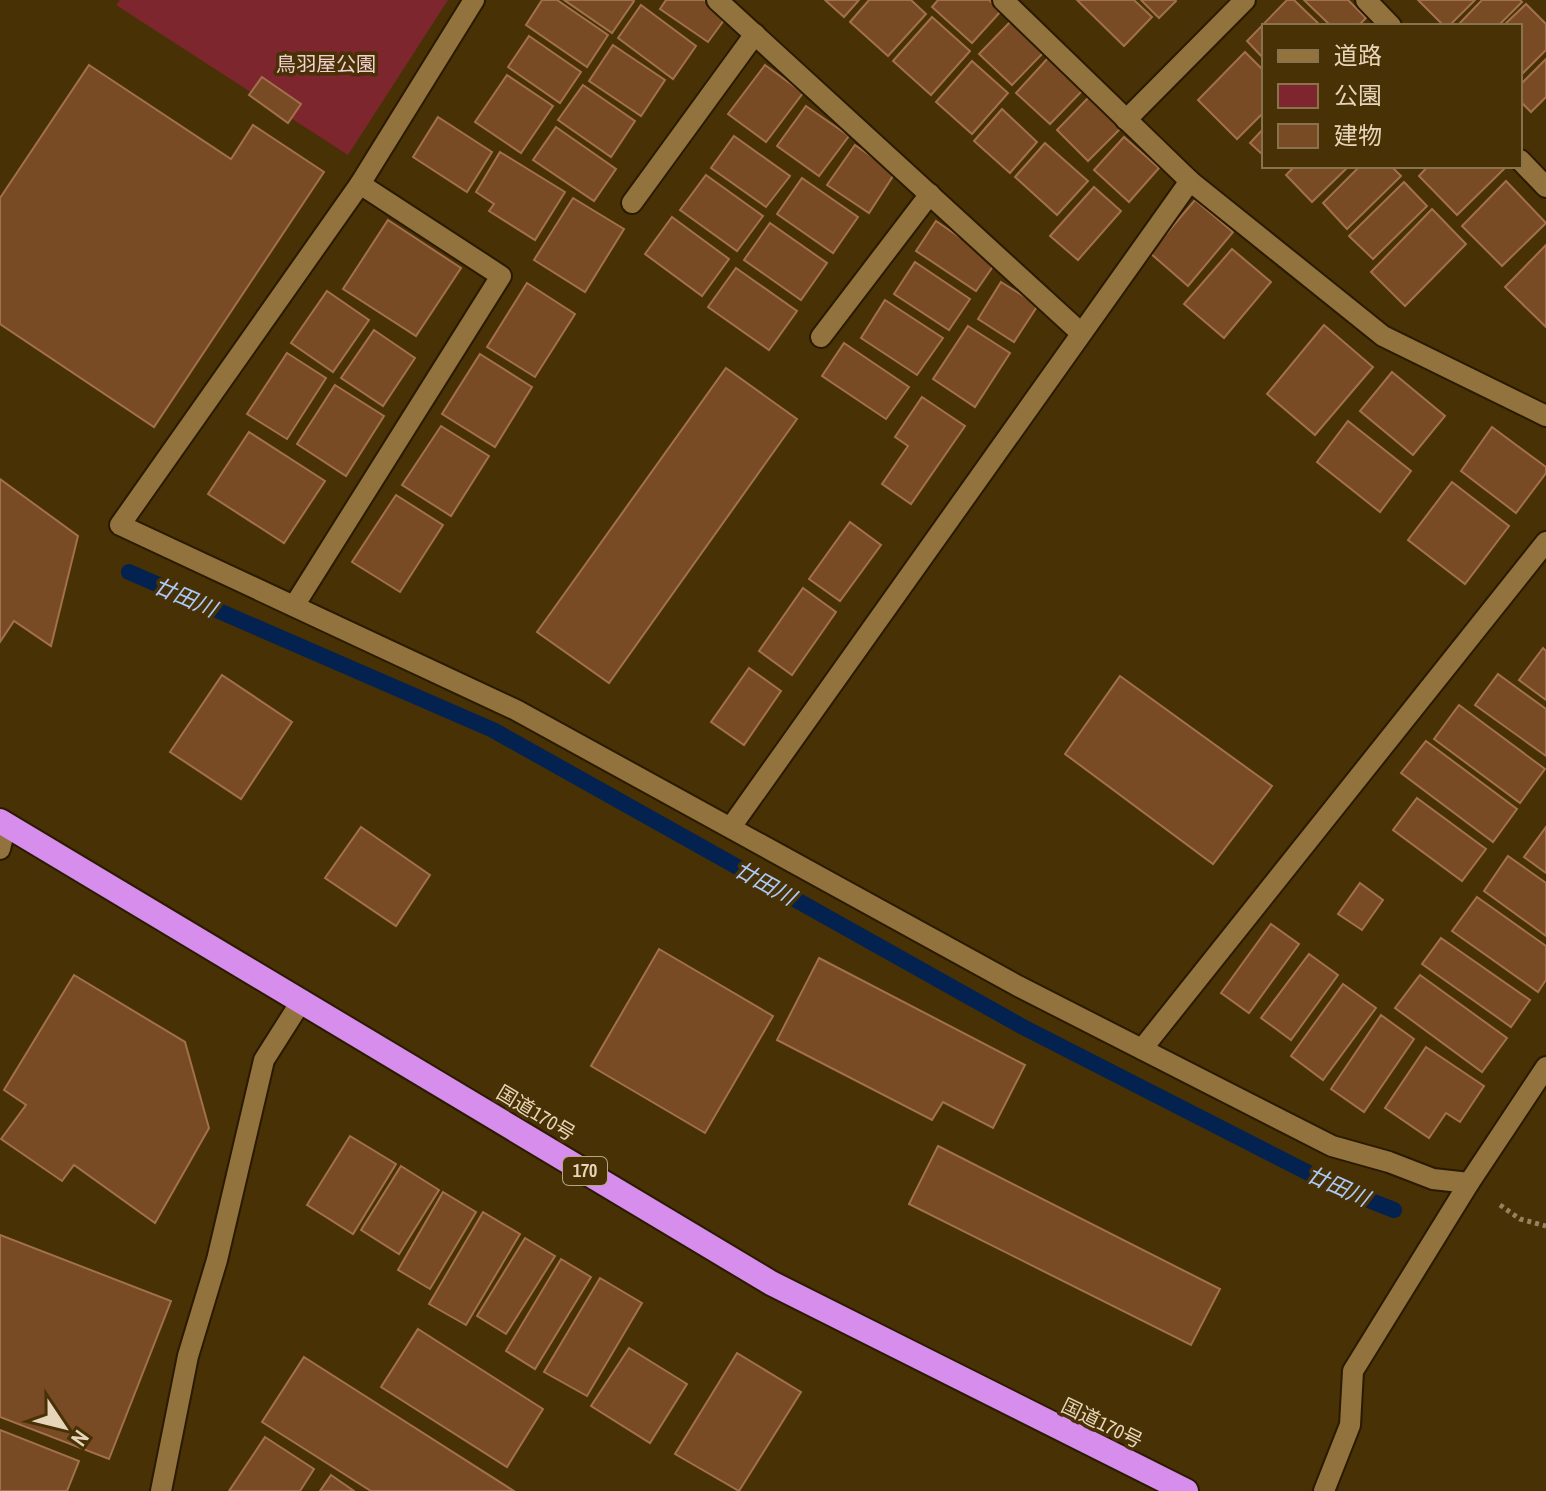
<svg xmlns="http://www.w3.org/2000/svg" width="1546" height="1491" font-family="'Archivo Narrow','Noto Sans JP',sans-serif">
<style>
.green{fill:#7d262e}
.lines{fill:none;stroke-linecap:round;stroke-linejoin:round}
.stream{stroke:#04224f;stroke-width:16}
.building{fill:#794b25;stroke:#a2714b;stroke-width:2}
.minor-casing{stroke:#291a00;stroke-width:24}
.highway-casing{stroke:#291a00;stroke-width:28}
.path{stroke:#97825f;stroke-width:5;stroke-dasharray:4 4;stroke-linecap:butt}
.minor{stroke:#92723d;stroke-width:20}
.highway{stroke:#d78deb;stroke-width:24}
.labels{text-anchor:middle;stroke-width:7;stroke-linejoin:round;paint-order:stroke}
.shield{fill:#483105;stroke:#b7a484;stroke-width:2}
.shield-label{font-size:18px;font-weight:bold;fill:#e7d5ba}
.park-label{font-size:20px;fill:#f0d0d0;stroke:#483105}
.street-label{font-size:20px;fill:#e7d5ba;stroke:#483105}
.water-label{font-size:22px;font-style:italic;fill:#adcbf8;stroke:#483105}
</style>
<rect width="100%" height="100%" fill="#483105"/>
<path class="green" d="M120,0H448L348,155L116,5Z"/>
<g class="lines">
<path class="stream" d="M129,572L493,730L1023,1027L1338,1188L1394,1210"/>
</g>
<g class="building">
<path d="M542,0H557L608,35L587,67L526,25Z"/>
<path d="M564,0H633L634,1L612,33Z"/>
<path d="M666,0H704L727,16L708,42L660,9Z"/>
<path d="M825,0H859L844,17Z"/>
<path d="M869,0H911L926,14L888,56L850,22Z"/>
<path d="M938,0H989L1001,11L972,43L932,7Z"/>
<path d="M1077,0H1134L1152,17L1124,46Z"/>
<path d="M1141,0H1175L1176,1L1159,18Z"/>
<path d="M1287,0H1294L1321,26H1264V59L1247,41Z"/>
<path d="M1304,0H1348L1366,18L1358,26H1331Z"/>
<path d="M1418,0H1475L1449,26H1444Z"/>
<path d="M1482,0H1520L1522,2L1498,26H1457Z"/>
<path d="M1526,4L1546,24V50L1520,76V26H1503Z"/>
<path d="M641,5L696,46L673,79L618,38Z"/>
<path d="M932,17L970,51L931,95L893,61Z"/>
<path d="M1011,21L1044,52L1012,85L979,54Z"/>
<path d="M529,36L581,72L560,103L508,67Z"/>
<path d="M613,45L665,80L641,116L589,81Z"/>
<path d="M1245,52L1264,71V112L1237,139L1198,100Z"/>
<path d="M1048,58L1082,91L1050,124L1016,93Z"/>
<path d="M1546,59V97L1531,112L1520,101V85Z"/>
<path d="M972,61L1008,93L972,134L936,102Z"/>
<path d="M89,65L231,159L253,125L324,172L154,427L0,324V198Z"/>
<path d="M765,65L803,93L766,142L728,114Z"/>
<path d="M507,75L553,106L521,153L475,122Z"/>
<path d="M262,77L301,104L288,123L249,95Z"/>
<path d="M583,85L635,121L611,157L558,120Z"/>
<path d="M1089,97L1121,128L1088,161L1057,130Z"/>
<path d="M806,106L849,136L819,176L777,146Z"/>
<path d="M1002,109L1037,142L1010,173L974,141Z"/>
<path d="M438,117L492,152L467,192L413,157Z"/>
<path d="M556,127L616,169L594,201L533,160Z"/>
<path d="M1264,128V156L1250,143Z"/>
<path d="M734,136L790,176L766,207L711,168Z"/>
<path d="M1124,137L1159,168L1129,202L1094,170Z"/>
<path d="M1045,143L1088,181L1057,215L1015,177Z"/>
<path d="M855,145L895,173L869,213L827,185Z"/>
<path d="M500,152L565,192L535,240L489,211L494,204L476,192Z"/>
<path d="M1295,166H1349L1312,202L1286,175Z"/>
<path d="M1360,166H1391L1401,176L1347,229L1323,203Z"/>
<path d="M1428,166H1505L1506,167L1457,215L1419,176Z"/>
<path d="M706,175L763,216L737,251L680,210Z"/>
<path d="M802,178L858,217L833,253L777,214Z"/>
<path d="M1506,181L1546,223L1502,266L1462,226Z"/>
<path d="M1404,182L1427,206L1373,259L1349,236Z"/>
<path d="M1094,187L1121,211L1078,260L1050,236Z"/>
<path d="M573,198L624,229L585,292L534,260Z"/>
<path d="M1195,200L1233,232L1188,286L1150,253Z"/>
<path d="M1432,209L1466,244L1405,306L1371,272Z"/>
<path d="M672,217L729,259L702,296L645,254Z"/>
<path d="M388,220L461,268L416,336L343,289Z"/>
<path d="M936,221L996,262L976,291L916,251Z"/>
<path d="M770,223L827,263L801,300L744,260Z"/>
<path d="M1546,245V327L1505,287Z"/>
<path d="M1232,249L1271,282L1224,338L1184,304Z"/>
<path d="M915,262L970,299L949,330L894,294Z"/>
<path d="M736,268L797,311L769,350L708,307Z"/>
<path d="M1001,282L1038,305L1014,342L978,319Z"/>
<path d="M527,283L575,314L535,377L487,347Z"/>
<path d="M327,291L369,320L333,372L291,343Z"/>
<path d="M885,300L943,338L917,375L861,338Z"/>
<path d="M1324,325L1373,367L1315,435L1267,394Z"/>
<path d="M968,326L1010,353L975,407L933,379Z"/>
<path d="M374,330L415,358L383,406L341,378Z"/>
<path d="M844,343L909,387L886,419L822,376Z"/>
<path d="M287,353L326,378L287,439L247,414Z"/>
<path d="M480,354L532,387L495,447L442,414Z"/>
<path d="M726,368L797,419L609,683L537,632Z"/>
<path d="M1392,372L1445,416L1413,455L1360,411Z"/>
<path d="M335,385L384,416L346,476L297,444Z"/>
<path d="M922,397L965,426L911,504L882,484L908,446L895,437Z"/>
<path d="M1348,421L1411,471L1380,512L1317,462Z"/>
<path d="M441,426L489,456L451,516L402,485Z"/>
<path d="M1492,427L1546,467V473L1516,513L1461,471Z"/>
<path d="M249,432L325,481L284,543L208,494Z"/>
<path d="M0,479L78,536L51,646L14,621L0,642Z"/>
<path d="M1452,482L1509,526L1465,584L1408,540Z"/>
<path d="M396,495L443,525L400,592L352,562Z"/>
<path d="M850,522L881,545L840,601L809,579Z"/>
<path d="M803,588L836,612L792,675L759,651Z"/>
<path d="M1543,648L1546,651V700L1519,680Z"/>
<path d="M749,668L781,691L744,745L711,722Z"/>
<path d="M1498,674L1546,709V756L1475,705Z"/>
<path d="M222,675L292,722L241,799L170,752Z"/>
<path d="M1120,676L1272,786L1213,864L1065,754Z"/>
<path d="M1459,705L1545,769L1520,803L1434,739Z"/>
<path d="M1426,741L1517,809L1493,842L1401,773Z"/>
<path d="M1417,798L1486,849L1462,881L1393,830Z"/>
<path d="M361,827L430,875L396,926L325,878Z"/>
<path d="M1546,827V873L1524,857Z"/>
<path d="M1508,856L1546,883V936L1484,891Z"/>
<path d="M1360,883L1383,900L1362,930L1338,914Z"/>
<path d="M1477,897L1546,946V980L1538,992L1452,931Z"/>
<path d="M1271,924L1299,944L1249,1013L1221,993Z"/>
<path d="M1441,938L1530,1000L1511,1027L1422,964Z"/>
<path d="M659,949L773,1016L705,1133L591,1066Z"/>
<path d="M1309,954L1338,975L1291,1040L1261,1018Z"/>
<path d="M819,958L1025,1065L993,1128L943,1102L932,1120L777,1040Z"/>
<path d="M74,975L185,1042L209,1128L155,1223L74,1165L62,1181L1,1139L26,1105L4,1090Z"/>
<path d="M1420,975L1507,1038L1482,1072L1395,1008Z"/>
<path d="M1343,984L1376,1008L1323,1080L1291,1056Z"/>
<path d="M1381,1015L1414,1039L1364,1112L1331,1089Z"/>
<path d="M1426,1047L1484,1086L1460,1122L1446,1113L1429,1138L1385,1108Z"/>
<path d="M350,1136L396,1164L353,1234L307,1205Z"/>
<path d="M938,1146L1220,1289L1191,1345L909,1204Z"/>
<path d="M401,1166L439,1190L399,1254L361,1230Z"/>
<path d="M443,1192L476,1212L430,1289L398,1270Z"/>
<path d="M483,1212L520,1234L466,1325L429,1304Z"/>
<path d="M0,1235L171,1301L109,1459L0,1417Z"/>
<path d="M525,1238L555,1256L506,1334L477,1316Z"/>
<path d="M561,1259L591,1277L535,1369L506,1351Z"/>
<path d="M600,1278L642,1303L587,1396L544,1372Z"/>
<path d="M418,1329L543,1409L507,1467L381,1387Z"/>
<path d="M629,1348L687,1384L650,1443L591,1406Z"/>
<path d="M737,1353L801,1392L739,1491L675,1454Z"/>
<path d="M304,1357L514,1491H371L262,1422Z"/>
<path d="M0,1430L79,1461L67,1491H0Z"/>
<path d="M265,1437L314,1469L300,1491H229Z"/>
<path d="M331,1475L354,1491H320Z"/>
</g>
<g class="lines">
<g class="minor-casing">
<g id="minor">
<path d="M474,0L360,184L120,525L516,710L1018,986L1332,1146L1389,1162L1433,1179L1469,1183"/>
<path d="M717,0L1081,333"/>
<path d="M1003,0L1190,181L1383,336L1546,416"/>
<path d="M1366,0L1391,26"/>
<path d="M1126,120L1245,0"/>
<path d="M1520,160L1546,187"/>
<path d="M632,203L755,34"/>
<path d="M821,337L930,194"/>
<path d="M294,606L501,276L360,184"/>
<path d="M731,827L1190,181"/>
<path d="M0,849L6,824"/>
<path d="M1142,1049L1546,542"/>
<path d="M161,1491L188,1356L217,1260L264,1060L302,1000"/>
<path d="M1324,1491L1350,1425L1353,1371L1469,1183L1546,1067"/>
</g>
</g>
<g class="highway-casing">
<path id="highway" d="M0,821L771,1283L1186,1491"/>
</g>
<path class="path" d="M1500,1205L1520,1219L1546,1226"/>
<use href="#minor" class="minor"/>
<use href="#highway" class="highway"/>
</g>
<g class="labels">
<rect class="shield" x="563" y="1157" width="44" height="28" rx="6"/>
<g class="shield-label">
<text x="585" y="1177">170</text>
</g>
<g class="park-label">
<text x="326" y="71">鳥羽屋公園</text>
</g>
<g class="street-label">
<text transform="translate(536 1113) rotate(31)" y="7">国道170号</text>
<text transform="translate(1102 1423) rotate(26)" y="7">国道170号</text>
</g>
<g class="water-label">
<text transform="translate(185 597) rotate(23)" y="8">廿田川</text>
<text transform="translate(765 883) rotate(29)" y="8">廿田川</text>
<text transform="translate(1338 1186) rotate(24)" y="8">廿田川</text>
</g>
</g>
<rect x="1262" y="24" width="260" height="144" fill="#483105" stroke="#88734d" stroke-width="2"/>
<rect x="1278" y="50" width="40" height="12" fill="#92723d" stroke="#88734d" stroke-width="2"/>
<text x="1334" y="64" font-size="24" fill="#e7d5ba">道路</text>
<rect x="1278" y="84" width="40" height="24" fill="#7d262e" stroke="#88734d" stroke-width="2"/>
<text x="1334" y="104" font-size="24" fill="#e7d5ba">公園</text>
<rect x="1278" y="124" width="40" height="24" fill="#794b25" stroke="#88734d" stroke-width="2"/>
<text x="1334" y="144" font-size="24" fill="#e7d5ba">建物</text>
<g transform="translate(64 1427) rotate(125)" stroke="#483105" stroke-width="6" paint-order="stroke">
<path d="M0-6L14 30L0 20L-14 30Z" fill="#e7d5ba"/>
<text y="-12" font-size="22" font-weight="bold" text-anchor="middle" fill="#e7d5ba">N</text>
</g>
</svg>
